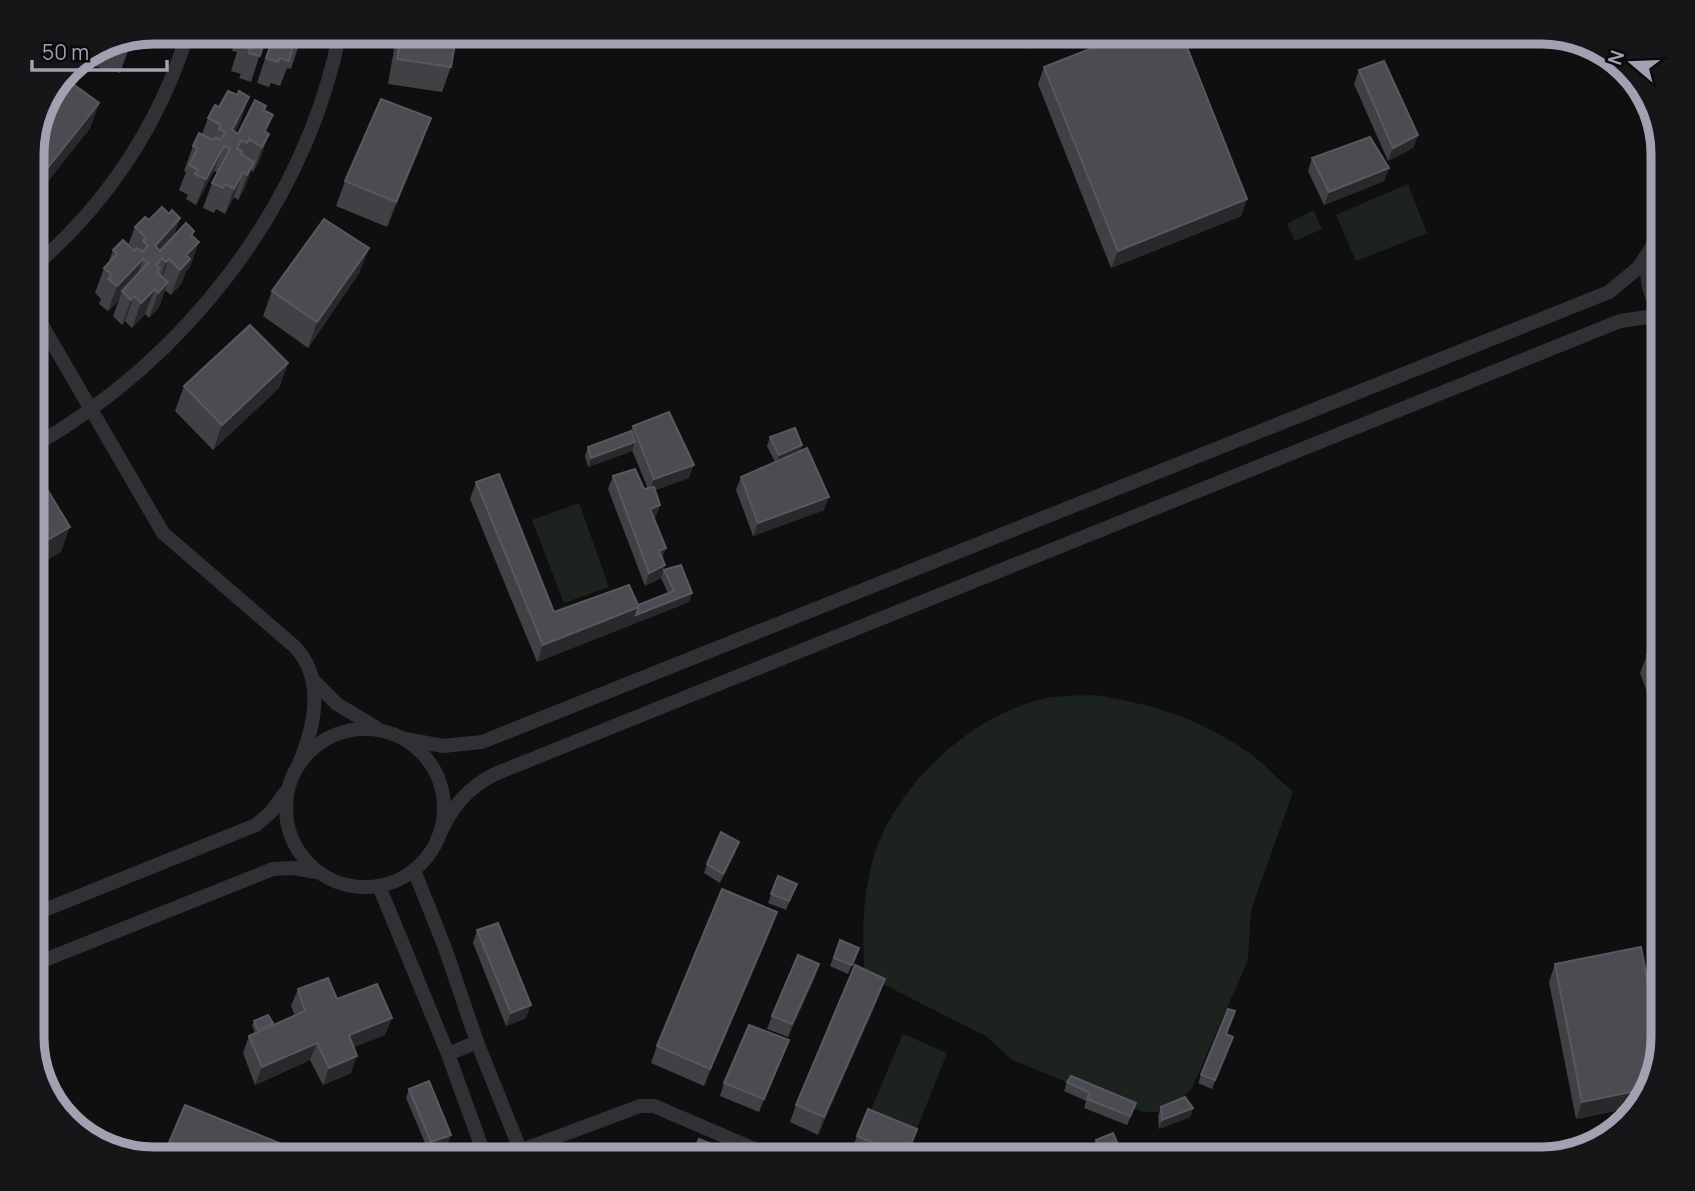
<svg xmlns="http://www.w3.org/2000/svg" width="1695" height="1191" font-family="Manrope,sans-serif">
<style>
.garden{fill:#1c231e}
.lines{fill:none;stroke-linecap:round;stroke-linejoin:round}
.minor{stroke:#313035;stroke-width:14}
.wall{fill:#414045}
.shaded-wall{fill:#29282b}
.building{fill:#4c4b51;stroke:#595860;stroke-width:2}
.rim{fill:none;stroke:#a1a1b1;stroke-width:9}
</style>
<rect width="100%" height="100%" fill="#0f0f10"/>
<g class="garden">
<path d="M1408,184L1427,233L1356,261L1336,215Z"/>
<path d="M1313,210L1322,229L1295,241L1287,224Z"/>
<path d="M579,503L609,587L564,603L532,520Z"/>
<path d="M1095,695C1153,704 1204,720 1252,755C1266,766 1279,780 1293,792L1251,910L1248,960L1192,1088L1178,1103L1162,1112H1144L1123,1105L1012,1060L986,1036L865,975C862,937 862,901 872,863C892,788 970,714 1047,698C1062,695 1079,696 1095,695Z"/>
<path d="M903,1034L947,1053L914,1136L868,1117Z"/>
</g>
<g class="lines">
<g class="minor">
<path d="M1663,229C1640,255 1644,290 1663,317"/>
<path d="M32,268C106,206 160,124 188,32"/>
<path d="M32,308L163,533L295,647C326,680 314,729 298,766"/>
<path d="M32,447C186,359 305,207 340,32"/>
<path d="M313,680L337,704L375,727"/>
<circle cx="365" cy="808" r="79"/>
<path d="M405,739L443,746L482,742L1609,292L1638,268L1650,250"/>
<path d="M437,840C450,810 465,789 495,774L1620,321L1647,317L1663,319"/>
<path d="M414,870L445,948L477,1042L524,1159"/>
<path d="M379,886L448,1054L486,1159"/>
<path d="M32,915L256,825L271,812L285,793"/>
<path d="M32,965L273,869L293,868L316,872"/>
<path d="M1663,980C1656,998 1655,1016 1663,1034"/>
<path d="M448,1054L477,1042"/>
<path d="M498,1159L640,1106H654L778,1159"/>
</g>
</g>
<g class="wall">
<path d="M238,32H303L291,69L287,68L280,86L271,83L269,87L257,83L269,47L263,45L251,82L239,78L241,74L231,71L237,52L232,51Z"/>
<path d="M397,32H457L451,67L442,92L388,84Z"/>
<path d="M1019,32H1071L1026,49Z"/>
<path d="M132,40L120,73L75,61Z"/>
<path d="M1044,67L1247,199L1241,216L1111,268L1038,84Z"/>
<path d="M1359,70L1418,135L1413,148L1388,161L1354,84Z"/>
<path d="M237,95L249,97L240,122L235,132L238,134L265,110L267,132L260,159L253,172L251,170L245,187L238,200L234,197L225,214L216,209L214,213L203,208L212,183L217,172L214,171L196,205L186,199L188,195L179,190L186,172L184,171L193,146L202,134L208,118L219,107Z"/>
<path d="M99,103L90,128L33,200L32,199V146Z"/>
<path d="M422,143L387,227L336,206L345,181Z"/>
<path d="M1312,158L1389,168L1384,181L1324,205L1308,171Z"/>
<path d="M169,214L180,218L174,235L194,231L193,236L190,267L186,271L181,284L171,295L165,290L159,307L149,318L145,314L132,328L125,321L122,325L113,316L119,300L108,311L99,304L101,299L95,293L104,268L108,264L113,250L128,245L135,227L149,220Z"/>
<path d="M369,248L359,273L308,348L263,316L272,291Z"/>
<path d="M288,363L279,388L213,450L175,411L184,386Z"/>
<path d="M633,426L689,478L655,490L660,505L655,518H654L666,548L662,558L664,570L692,593L689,602L537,662L470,499L476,482L554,612L638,605L668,593L661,578L645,586L608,489L613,476L644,489H648L632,450V451L588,467L585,456L588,447L631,431Z"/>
<path d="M770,437L802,445L800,451L824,510L753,536L736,490L741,477L775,462L767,446Z"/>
<path d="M1663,646V735L1640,673L1647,655Z"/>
<path d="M736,851L720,883L704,873L707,864Z"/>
<path d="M778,876L797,884L786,910L768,903Z"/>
<path d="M771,929L704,1086L651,1063L657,1046Z"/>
<path d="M477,930L526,1018L506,1026L473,943Z"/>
<path d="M840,940L859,948L848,974L830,966Z"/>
<path d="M1555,964L1660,1047L1640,1106L1576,1119L1549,982Z"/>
<path d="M815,977L788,1037L767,1029L772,1016Z"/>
<path d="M298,989L337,999L385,1035L354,1047L351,1073L323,1085L310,1060L255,1085L243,1053L249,1036L255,1033L252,1025L254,1021L272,1026L295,1016L291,1006Z"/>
<path d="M879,996L818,1135L790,1122L796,1105Z"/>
<path d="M1228,1009L1226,1035L1233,1037L1212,1089L1198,1083Z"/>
<path d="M789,1040L759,1112L720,1096L724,1083Z"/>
<path d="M1067,1082L1133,1112L1127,1125L1084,1108L1086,1101L1064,1091Z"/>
<path d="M409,1089L448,1143L428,1150L406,1098Z"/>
<path d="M1161,1107L1193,1108L1190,1117L1159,1129L1158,1116Z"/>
<path d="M1629,1109L1638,1111L1624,1123Z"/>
<path d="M917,1129L905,1159H876L852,1150L857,1136Z"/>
<path d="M1096,1140L1124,1159H1097L1093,1149Z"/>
</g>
<g class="shaded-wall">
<path d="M1033,32H1071L1026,49Z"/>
<path d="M249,97L240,122L227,147L232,130Z"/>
<path d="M99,103L90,128L33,200L42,175Z"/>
<path d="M273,115L264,140V131Z"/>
<path d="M431,118L422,143L387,227L396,202Z"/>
<path d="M269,134L260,159L253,172L262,147Z"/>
<path d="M1418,135L1413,148L1388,161L1393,148Z"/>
<path d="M224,146L214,171L196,205L206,179Z"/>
<path d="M254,162L245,187L238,200L247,175Z"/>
<path d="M1389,168L1384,181L1324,205L1329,192Z"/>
<path d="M243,172L234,197L225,214L234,189Z"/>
<path d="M1247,199L1241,216L1111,268L1118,251Z"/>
<path d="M180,218L171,243L146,271L155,246Z"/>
<path d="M199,242L190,267L186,271L181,284L171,295L186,255Z"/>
<path d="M369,248L359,273L308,348L317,322Z"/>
<path d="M143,259L134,284L122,291L119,300L108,311L117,286Z"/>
<path d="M169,259L160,284L157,287L166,262Z"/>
<path d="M160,269L151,293L155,289L145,314L132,328L141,303L157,272Z"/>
<path d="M168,282L159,307L149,318L158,293Z"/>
<path d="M134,296L125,321L122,325L131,300Z"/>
<path d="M288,363L279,388L213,450L222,425Z"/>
<path d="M635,442L632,451L588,467L591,458Z"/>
<path d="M802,445L799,454L776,464L779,455Z"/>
<path d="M694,465L689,478L649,492L654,479Z"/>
<path d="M829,497L824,510L753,536L758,523Z"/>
<path d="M660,505L655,518L645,522L650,509Z"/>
<path d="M70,527L61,552L32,569V549Z"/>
<path d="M666,548L661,561L659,551Z"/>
<path d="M665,565L661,578L645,586L649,573Z"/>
<path d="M692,593L689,602L537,662L543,645L639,607Z"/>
<path d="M739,842L736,851L720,883L723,874Z"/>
<path d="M777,912L771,929L704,1086L710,1069Z"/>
<path d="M819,964L815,977L788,1037L792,1024Z"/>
<path d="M885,979L879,996L818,1135L824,1117Z"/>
<path d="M531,1005L526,1018L506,1026L511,1013Z"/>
<path d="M392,1018L385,1035L342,1052L349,1035Z"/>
<path d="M273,1023L272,1027L256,1034L258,1030Z"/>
<path d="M317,1043L310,1060L255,1085L262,1067Z"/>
<path d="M357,1056L351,1073L323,1085L329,1068Z"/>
<path d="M1646,1089L1640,1106L1576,1119L1582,1102Z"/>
<path d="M1193,1108L1190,1117L1159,1129L1162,1120Z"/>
<path d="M451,1135L448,1143L428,1150L431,1142Z"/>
</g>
<g class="building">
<path d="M245,32H267L260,56L249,53L250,49L241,46Z"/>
<path d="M275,32H303L300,44L294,42L289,61L280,58L278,62L266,58Z"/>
<path d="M402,32H457L451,67L397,59Z"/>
<path d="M1133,32H1181L1247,199L1118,251L1044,67Z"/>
<path d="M132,40L129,48L118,45Z"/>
<path d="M1384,61L1418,135L1393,148L1359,70Z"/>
<path d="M62,76L99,103L42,175L32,166V146L44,100Z"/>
<path d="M228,91L237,95L239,91L249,97L232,130L238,134L255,100L266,106L264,110L273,115L264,131L269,134L262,147L249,139L247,143L241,140L237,149L242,151L241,154L254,162L247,175L243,172L234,189L225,184L223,188L212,183L230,149L224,146L206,179L195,174L198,170L189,165L198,148L193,146L199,133L213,140L215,137L221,140L225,132L219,129L221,125L208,118L215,105L219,107Z"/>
<path d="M381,99L431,118L396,202L345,181Z"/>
<path d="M1370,137L1389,168L1329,192L1312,158Z"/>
<path d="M162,207L169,214L172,210L180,218L155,246L160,251L186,223L194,231L191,235L199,242L186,255L190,259L180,270L169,259L166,262L162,258L156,265L160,269L157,272L168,282L158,293L155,289L141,303L134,296L131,300L122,291L148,263L143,259L117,286L108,279L112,275L104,268L117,254L113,250L123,240L134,251L137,248L142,252L148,246L143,241L146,238L135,227L145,217L149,220Z"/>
<path d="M324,219L369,248L317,322L272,291Z"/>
<path d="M250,325L288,363L222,425L184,386Z"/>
<path d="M669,412L694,465L654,479L633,426Z"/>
<path d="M795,428L802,445L779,455L770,437Z"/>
<path d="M631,431L635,442L591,458L588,447Z"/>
<path d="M807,448L829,497L758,523L741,477Z"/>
<path d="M635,469L644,489L654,487L660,505L650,509L666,548L659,551L665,565L649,573L613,476Z"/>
<path d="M499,474L554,612L629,585L639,607L543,645L476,482Z"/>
<path d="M42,481L70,527L32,549V487Z"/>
<path d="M681,565L692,593L636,615L639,607L638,605L674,591L664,570Z"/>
<path d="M1663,646V701L1647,655Z"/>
<path d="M721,832L739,842L723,874L707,864Z"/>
<path d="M778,876L797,884L789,901L771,894Z"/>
<path d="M722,889L777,912L710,1069L657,1046Z"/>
<path d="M498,923L531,1005L511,1013L477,930Z"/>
<path d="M840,940L859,948L852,965L834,958Z"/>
<path d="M1641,947L1660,1047L1646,1089L1582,1102L1555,964Z"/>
<path d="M798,955L819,964L792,1024L772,1016Z"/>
<path d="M855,965L885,979L824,1117L796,1105Z"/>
<path d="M328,978L337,999L377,984L392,1018L349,1035L357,1056L329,1068L317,1043L262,1067L249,1036L305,1011L298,989Z"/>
<path d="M1228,1009L1235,1011L1226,1034L1233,1037L1215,1080L1201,1075Z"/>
<path d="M268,1015L273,1023L258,1030L254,1021Z"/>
<path d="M749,1025L789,1040L764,1099L724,1083Z"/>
<path d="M1071,1076L1136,1103L1130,1116L1087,1099L1090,1093L1067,1082Z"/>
<path d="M429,1081L451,1135L431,1142L409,1089Z"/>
<path d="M1185,1097L1193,1108L1162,1120L1161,1107Z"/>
<path d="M185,1105L319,1159H162Z"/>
<path d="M1640,1107L1638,1111L1630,1118L1629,1109Z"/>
<path d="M868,1109L917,1129L906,1157L857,1136Z"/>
<path d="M1113,1133L1124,1159H1104L1096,1140Z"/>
<path d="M699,1139L749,1159H690Z"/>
</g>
<path d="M0 0H1695V1191H0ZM154 44H1541A110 110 0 0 1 1651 154V1037A110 110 0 0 1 1541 1147H154A110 110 0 0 1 44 1037V154A110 110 0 0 1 154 44Z" fill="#161618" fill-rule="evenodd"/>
<path class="rim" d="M154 44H1541A110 110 0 0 1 1651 154V1037A110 110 0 0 1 1541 1147H154A110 110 0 0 1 44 1037V154A110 110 0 0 1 154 44Z"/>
<g transform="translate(1632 63) rotate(289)" stroke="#0a0a0b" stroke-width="5" paint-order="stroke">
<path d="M0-5L12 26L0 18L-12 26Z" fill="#a1a1b1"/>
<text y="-10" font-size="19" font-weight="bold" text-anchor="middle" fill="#a1a1b1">N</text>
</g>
<path d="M32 60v10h135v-10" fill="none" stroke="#a1a1b1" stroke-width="3.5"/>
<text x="42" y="60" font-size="21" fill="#a1a1b1" stroke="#0a0a0b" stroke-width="5" paint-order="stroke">50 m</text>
</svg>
